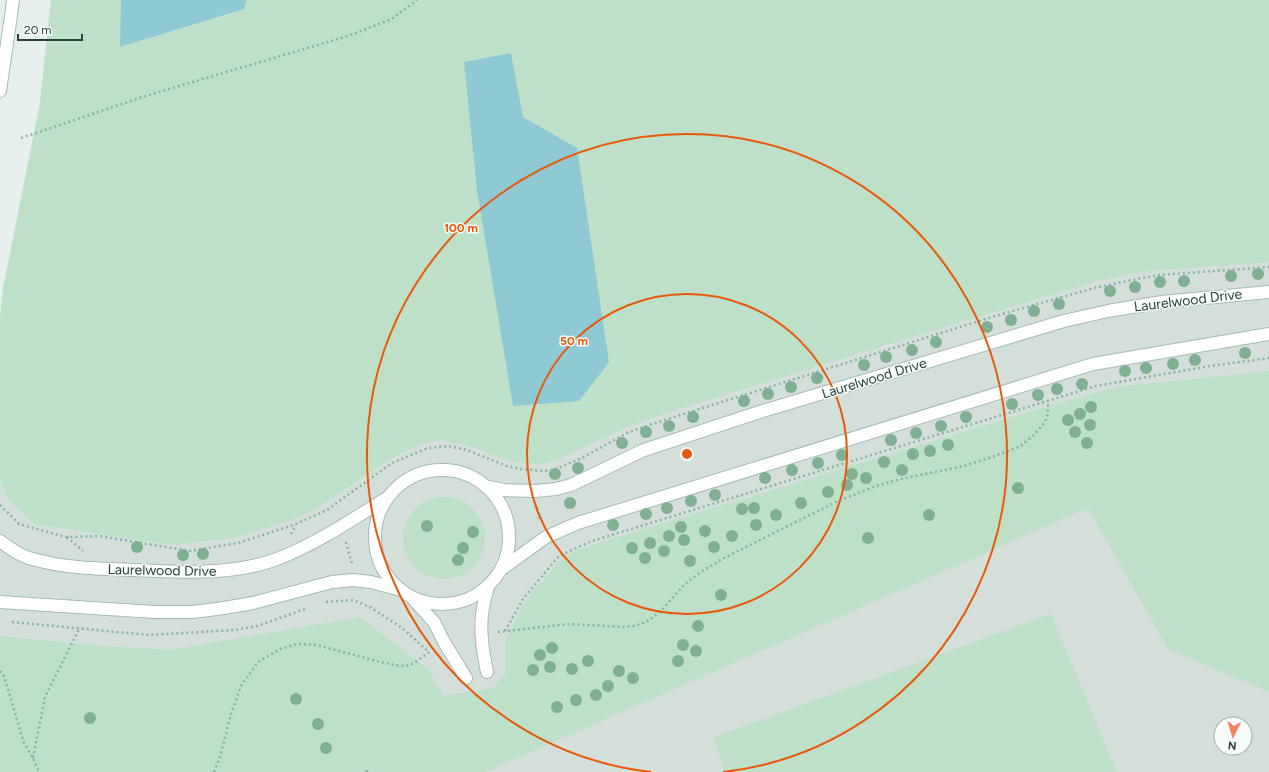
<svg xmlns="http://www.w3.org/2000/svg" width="1269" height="772" font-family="Figtree,sans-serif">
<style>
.built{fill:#d4dfda;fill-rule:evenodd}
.green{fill:#bfe0c8;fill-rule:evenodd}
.water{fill:#8ec9d4}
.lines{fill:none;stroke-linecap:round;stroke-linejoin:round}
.street-casing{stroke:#a8b8b2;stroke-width:14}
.secondary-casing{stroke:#a4bbb3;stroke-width:14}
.path{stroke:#86b3a5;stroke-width:2.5;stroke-dasharray:2 3;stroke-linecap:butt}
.street{stroke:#fff;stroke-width:12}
.secondary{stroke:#fff;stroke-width:12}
.tree{fill:#80af93}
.ring{fill:none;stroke:#e8590c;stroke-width:2}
.labels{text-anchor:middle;stroke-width:3;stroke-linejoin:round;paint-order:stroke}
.street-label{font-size:14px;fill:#24423a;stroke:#f7fbf9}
.centre{fill:#e8590c;stroke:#f7fbf9;stroke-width:2}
.ring-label{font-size:12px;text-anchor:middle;font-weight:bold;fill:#e8590c;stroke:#f7fbf9;stroke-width:3;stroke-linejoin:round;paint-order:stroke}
</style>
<rect width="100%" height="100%" fill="#e6efeb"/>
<path class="built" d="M51,0H1269V772H0V318L3,289L40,103ZM1221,724H1245V748H1221Z"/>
<g class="green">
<path d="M51,0H121V47L244,9L247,0H1269V262L1147,271L1098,281L951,325L689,406L634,424L561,458L545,463L533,464L514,462L495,456L476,448L441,440L425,443L401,453L379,466L316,509L295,519L234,538L171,545L34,524L8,499L0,479V318L3,289L40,103ZM511,53L523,117L577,148L513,406L477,191L464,62Z"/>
<path d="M1269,371V692L1168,649L1088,508L485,772H0V636L92,645L170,650L360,617L429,670L443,696L493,688L506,672V640L521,608L532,592L560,561L576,551L598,543L1012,417L1116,387Z"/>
<circle cx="444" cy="538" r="41"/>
<path d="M1051,614L1117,772H725L714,737Z"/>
</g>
<g class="water">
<path d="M121,0H247L244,9L120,47Z"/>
<path d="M511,53L523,117L577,148L609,362L579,401L513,406L477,191L464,62Z"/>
</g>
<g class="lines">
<g class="street-casing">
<g id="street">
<path d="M414,600L434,622L444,642L466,678"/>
<path d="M487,672C483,652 479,629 483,608C484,601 486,594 488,587"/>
</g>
</g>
<g class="secondary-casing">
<g id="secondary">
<path d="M0,91L11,16L13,0"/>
<circle cx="442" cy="537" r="67"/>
<path d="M489,487L504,490L535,491L556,489L571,485L644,450L766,410L1064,321L1108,311L1162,302L1269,292"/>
<path d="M0,541C8,547 19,555 29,558C62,568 99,569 133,570C181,572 231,576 277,559C316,544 350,521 385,499"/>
<path d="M503,568L546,537L578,523L1093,364L1269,334"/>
<path d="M0,602L154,612H193L224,608L253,603L332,582L353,580L371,582L401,590"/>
</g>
</g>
<g class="path">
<path d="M21,138L149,95L348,36L392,19L417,0"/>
<path d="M0,505L19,524L66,537L99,536L190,551L238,543L296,524L327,510L392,463L428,448L448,446L467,450L507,466L521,469L542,471L553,470L580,459L627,433L652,424L995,316L1094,288L1132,280L1159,275L1269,267"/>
<path d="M537,507L540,521"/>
<path d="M291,534L296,525"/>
<path d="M67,537L83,551"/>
<path d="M346,542L352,564"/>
<path d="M326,602L353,600L370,607L402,628L429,652"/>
<path d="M12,622L149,635L235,630L257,626L308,608"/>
<path d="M505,631L523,599L559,556L592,541L1096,386L1210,366L1269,358"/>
<path d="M498,632L569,624L623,627L633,626L644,623L652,618L660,612L685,584L701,572L724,558L838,501L879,485L901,479L964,466L992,457L1019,447L1034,435L1045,422L1048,413V401"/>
<path d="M0,671L4,676L24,743L33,758L39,772"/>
<path d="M33,758L45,697L79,629"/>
<path d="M214,772L220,757L231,714L241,686L258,662L280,649L297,644L316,645L385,663L400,666L411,665L431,651"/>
<path d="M367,772V770"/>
</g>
<use href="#street" class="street"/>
<use href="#secondary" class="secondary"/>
</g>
<g class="tree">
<circle cx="1258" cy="274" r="6"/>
<circle cx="1231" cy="276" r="6"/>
<circle cx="1184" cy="281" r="6"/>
<circle cx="1160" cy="282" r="6"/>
<circle cx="1135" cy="287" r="6"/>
<circle cx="1110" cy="291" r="6"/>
<circle cx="1059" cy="304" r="6"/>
<circle cx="1034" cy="311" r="6"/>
<circle cx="1011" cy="320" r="6"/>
<circle cx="987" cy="327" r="6"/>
<circle cx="936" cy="342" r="6"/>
<circle cx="912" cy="350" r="6"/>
<circle cx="1245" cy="353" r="6"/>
<circle cx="886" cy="357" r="6"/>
<circle cx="1195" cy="360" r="6"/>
<circle cx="1173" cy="364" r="6"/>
<circle cx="864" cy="365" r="6"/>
<circle cx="1146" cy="368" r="6"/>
<circle cx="1125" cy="371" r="6"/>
<circle cx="817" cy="378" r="6"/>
<circle cx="1082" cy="384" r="6"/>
<circle cx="791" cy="387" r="6"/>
<circle cx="1057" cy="389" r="6"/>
<circle cx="768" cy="394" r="6"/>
<circle cx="1038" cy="395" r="6"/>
<circle cx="744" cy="401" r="6"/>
<circle cx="1012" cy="404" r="6"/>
<circle cx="1091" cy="407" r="6"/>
<circle cx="1080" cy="414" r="6"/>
<circle cx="693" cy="417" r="6"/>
<circle cx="966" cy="417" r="6"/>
<circle cx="1068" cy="420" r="6"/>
<circle cx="1090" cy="425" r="6"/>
<circle cx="669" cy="426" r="6"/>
<circle cx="941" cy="426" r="6"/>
<circle cx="646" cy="432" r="6"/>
<circle cx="1075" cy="432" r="6"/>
<circle cx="916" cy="433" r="6"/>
<circle cx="891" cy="440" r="6"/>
<circle cx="622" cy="443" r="6"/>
<circle cx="1087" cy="443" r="6"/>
<circle cx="948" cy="445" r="6"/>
<circle cx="930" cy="451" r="6"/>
<circle cx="913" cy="454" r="6"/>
<circle cx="842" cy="455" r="6"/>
<circle cx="884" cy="462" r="6"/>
<circle cx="818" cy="463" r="6"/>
<circle cx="578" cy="468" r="6"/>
<circle cx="792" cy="470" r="6"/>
<circle cx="902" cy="470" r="6"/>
<circle cx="555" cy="474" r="6"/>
<circle cx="852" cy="474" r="6"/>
<circle cx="765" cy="478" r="6"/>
<circle cx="866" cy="478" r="6"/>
<circle cx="847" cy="485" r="6"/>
<circle cx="1018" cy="488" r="6"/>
<circle cx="828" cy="492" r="6"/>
<circle cx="715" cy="495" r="6"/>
<circle cx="691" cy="501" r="6"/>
<circle cx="570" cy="503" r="6"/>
<circle cx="801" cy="503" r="6"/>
<circle cx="667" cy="508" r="6"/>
<circle cx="754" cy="508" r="6"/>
<circle cx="742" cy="509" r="6"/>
<circle cx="646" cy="514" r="6"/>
<circle cx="776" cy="515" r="6"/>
<circle cx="929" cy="515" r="6"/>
<circle cx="613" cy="525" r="6"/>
<circle cx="756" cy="525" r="6"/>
<circle cx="427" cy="526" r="6"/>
<circle cx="681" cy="527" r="6"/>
<circle cx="705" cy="531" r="6"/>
<circle cx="473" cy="532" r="6"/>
<circle cx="669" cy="536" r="6"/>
<circle cx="732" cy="536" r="6"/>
<circle cx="868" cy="538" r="6"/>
<circle cx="684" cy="540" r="6"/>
<circle cx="650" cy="543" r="6"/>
<circle cx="137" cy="547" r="6"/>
<circle cx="714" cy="547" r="6"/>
<circle cx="463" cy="548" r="6"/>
<circle cx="632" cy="548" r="6"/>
<circle cx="664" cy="551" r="6"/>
<circle cx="203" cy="554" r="6"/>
<circle cx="183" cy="555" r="6"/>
<circle cx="645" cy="558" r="6"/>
<circle cx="458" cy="560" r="6"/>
<circle cx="690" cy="561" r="6"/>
<circle cx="721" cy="595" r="6"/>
<circle cx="698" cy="626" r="6"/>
<circle cx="683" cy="645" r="6"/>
<circle cx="552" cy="648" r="6"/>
<circle cx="696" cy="651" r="6"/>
<circle cx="540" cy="655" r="6"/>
<circle cx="588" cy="661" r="6"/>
<circle cx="678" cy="661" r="6"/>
<circle cx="550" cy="667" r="6"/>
<circle cx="572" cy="669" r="6"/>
<circle cx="533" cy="670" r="6"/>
<circle cx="619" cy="671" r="6"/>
<circle cx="633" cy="678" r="6"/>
<circle cx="608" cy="686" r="6"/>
<circle cx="596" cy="695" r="6"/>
<circle cx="296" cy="699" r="6"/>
<circle cx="576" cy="700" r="6"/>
<circle cx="557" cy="707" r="6"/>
<circle cx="90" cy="718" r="6"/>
<circle cx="318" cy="724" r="6"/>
<circle cx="326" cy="748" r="6"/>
</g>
<g class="ring">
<circle cx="687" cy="454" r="160"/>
<path d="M651 772A320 320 0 1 1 723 772"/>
</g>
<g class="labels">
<g class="street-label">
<text transform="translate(1188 300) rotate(-7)" y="5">Laurelwood Drive</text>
<text transform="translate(874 378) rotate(-17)" y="5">Laurelwood Drive</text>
<text transform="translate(162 570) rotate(1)" y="5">Laurelwood Drive</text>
</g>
</g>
<circle cx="687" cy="454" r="6" class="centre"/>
<g class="ring-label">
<text x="461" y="232">100 m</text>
<text x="574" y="345">50 m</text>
</g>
<g transform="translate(1233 736) rotate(185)"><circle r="19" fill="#f7fbf9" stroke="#a3b1ad"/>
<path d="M0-3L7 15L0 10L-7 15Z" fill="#f4845f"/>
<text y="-6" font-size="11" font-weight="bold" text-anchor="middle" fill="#24423a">N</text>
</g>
<path d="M18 34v6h64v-6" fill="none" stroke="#24423a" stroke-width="2"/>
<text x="24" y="34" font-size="12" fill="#24423a" stroke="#f7fbf9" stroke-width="3" paint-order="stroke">20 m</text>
</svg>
